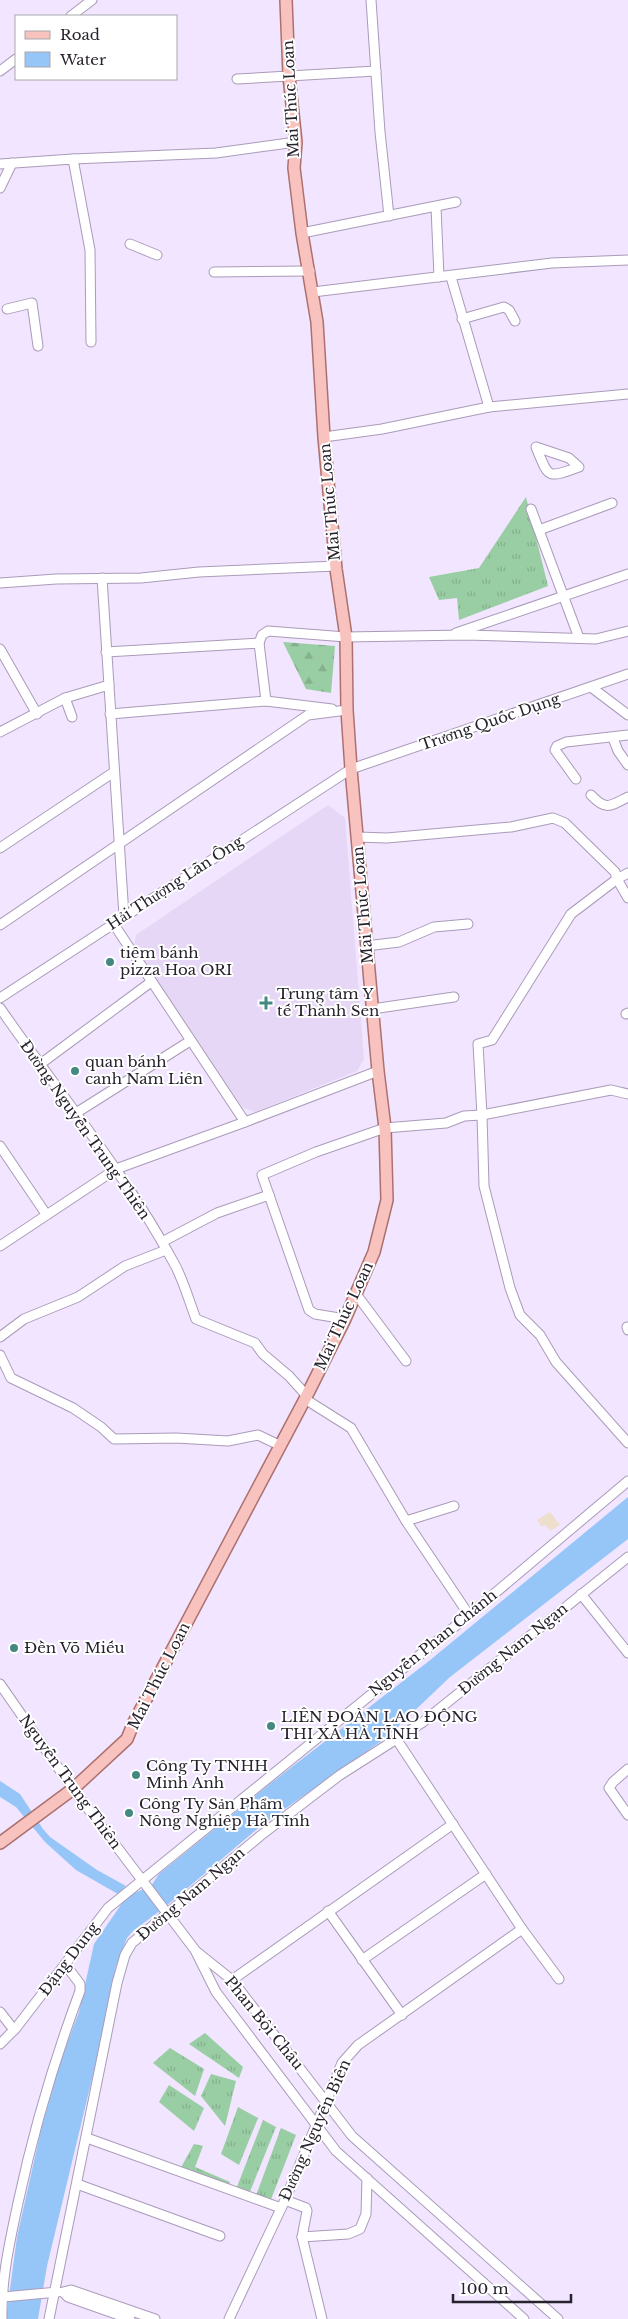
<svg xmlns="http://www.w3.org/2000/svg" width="628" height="2319" font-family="'Libre Baskerville',serif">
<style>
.commercial{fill:#eddfcc}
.built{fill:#e5d7f5}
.grass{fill:url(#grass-tufts)}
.forest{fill:url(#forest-firs)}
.water{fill:#96c5f8}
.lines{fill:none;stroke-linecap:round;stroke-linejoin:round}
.minor-casing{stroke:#aa9bb9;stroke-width:11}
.major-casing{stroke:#ac716f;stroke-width:14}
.minor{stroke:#fff;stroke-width:9}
.major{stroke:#f8c3be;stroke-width:11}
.poi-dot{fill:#438981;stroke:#fff;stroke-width:2}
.labels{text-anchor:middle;stroke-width:4;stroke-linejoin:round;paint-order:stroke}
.street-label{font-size:15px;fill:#27222d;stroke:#fff}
.poi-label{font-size:15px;fill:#27222d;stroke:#fff;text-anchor:start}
</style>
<defs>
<pattern id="grass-tufts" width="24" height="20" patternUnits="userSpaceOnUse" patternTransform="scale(1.25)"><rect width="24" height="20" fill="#99cda3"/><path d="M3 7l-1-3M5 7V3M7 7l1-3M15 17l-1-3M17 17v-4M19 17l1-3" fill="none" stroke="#84b08d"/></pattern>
<pattern id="forest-firs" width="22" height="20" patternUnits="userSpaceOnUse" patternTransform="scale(1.25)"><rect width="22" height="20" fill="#99cda3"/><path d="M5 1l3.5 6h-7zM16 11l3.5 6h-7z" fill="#84b08d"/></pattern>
</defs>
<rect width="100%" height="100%" fill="#f1e5ff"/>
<path class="commercial" d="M550,1512L560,1525L550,1531L546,1525L542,1527L537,1520Z"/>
<path class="built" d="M328,805L345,818L364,1059L357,1071L255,1112L242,1107L134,947L136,935Z"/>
<g class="grass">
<path d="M526,497L548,586L459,620L457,598L439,600L429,577L479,568Z"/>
<path d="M205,2033L243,2067L239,2078L189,2044Z"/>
<path d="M170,2048L204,2069L195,2096L153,2063Z"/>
<path d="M211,2074L236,2081L225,2126L201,2096Z"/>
<path d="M169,2085L204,2108L194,2131L159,2102Z"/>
<path d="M238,2107L258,2118L239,2165L221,2154Z"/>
<path d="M263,2120L276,2127L247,2199L235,2192Z"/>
<path d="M281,2128L296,2135L268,2207L254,2201Z"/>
<path d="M194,2144L203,2146L195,2167L230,2182L227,2193L179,2171Z"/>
</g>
<path class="forest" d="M283,642L335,646L331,693L306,689Z"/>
<g class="water">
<path d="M628,1497V1539L450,1677L387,1737L262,1825L165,1907L133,1931L127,1938L116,1966L96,2062L47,2266L38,2319H6L17,2237L41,2130L60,2062L79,2012L94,1944L127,1896L151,1886L159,1874L271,1783L429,1661Z"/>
<path d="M0,1781L20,1794L43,1829L50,1837L97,1870L126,1886L118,1894L76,1870L45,1842L16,1807L0,1797Z"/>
</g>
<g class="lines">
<g class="minor-casing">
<g id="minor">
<path d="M371,0L380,132L389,216"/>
<path d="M71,16L92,0"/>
<path d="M0,71L16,59"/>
<path d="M237,79L376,71"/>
<path d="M73,159L216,153L296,142"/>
<path d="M0,164L73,159L90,250L91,342"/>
<path d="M0,188L12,163"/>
<path d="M436,207L439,277"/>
<path d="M302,233L456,202"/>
<path d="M130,244L157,255"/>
<path d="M214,272L310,271"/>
<path d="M451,277L489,407"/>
<path d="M313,292L552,263L628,260"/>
<path d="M7,309L32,303L38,346"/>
<path d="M462,319L504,307L509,310L515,321"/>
<path d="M324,437L382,429L489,407L628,394"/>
<path d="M536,447L569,458L579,467C546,479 549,478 536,447Z"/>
<path d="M531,509L579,638"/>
<path d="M539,530L612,503"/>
<path d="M102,578L124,916"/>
<path d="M0,583L56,579L141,578L199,572L336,566"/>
<path d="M456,633L628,574"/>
<path d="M259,643L262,635L268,631L346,637L467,635L596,639L628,631"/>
<path d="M0,649L37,714"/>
<path d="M106,652L259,643L266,701L110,714"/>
<path d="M591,687L628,715"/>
<path d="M266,701L332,709"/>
<path d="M72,717L65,698L109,685"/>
<path d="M0,732L65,698"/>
<path d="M613,738L618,751L628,765"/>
<path d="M576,779L555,750L557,746L566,742L628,735"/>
<path d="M591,795C606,811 610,806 628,797"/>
<path d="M357,837L387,838L511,827L553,818L565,823L615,872L617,879L571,914L492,1040L478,1044L482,1115L484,1186L510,1288L520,1315L540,1335L556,1362L628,1443"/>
<path d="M0,848L114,772"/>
<path d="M628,873L617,879L628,898"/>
<path d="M113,923L245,1122"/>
<path d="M0,925L308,715L347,710"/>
<path d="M366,946L399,942L434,927L468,924"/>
<path d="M0,998L351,769L628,674"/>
<path d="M0,1008C59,1093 126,1174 175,1265C184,1282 189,1301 196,1319L255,1343L263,1354L289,1376L307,1396"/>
<path d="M372,1009L454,997"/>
<path d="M626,1014L628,1013"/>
<path d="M39,1065L151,982"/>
<path d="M76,1113L190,1041"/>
<path d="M0,1146L46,1214"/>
<path d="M269,1195L309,1310L315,1314L345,1319"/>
<path d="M162,1242L217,1213L269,1195L262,1175L316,1152L385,1128L446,1123L464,1116L482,1115L611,1090L628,1094"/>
<path d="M0,1246L116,1169L245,1122L378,1071"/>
<path d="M356,1294L406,1361"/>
<path d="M627,1327L628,1330"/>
<path d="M0,1337L24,1319L78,1297L125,1266L166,1250"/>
<path d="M0,1355L11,1378L73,1408L101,1427L114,1439L176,1438L228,1441L258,1435L279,1445"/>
<path d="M305,1399L351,1428L406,1521L469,1615"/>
<path d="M406,1521L454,1506"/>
<path d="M581,1594L628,1653"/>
<path d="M0,1684L73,1789L195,1950L216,1992L336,2151L524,2319"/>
<path d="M397,1740L522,1929L559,1979"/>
<path d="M628,1769L613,1782L609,1788L628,1815"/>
<path d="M328,1911L402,2015"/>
<path d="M197,1952L232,1980L352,2136L558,2319"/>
<path d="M362,1960L486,1874"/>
<path d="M232,1980L453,1824"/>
<path d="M0,2012L14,2030"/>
<path d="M0,2044L16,2028L108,1908L469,1615L628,1481"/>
<path d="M87,2138L281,2208"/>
<path d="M77,2184L220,2236"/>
<path d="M285,2200L306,2208L307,2211L302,2237L322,2319"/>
<path d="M302,2237L348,2234L360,2229L366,2214L367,2178"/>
<path d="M3,2297L58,2292"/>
<path d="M2,2319C1,2280 10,2240 18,2203C34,2128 53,2063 80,1991V1984L65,1964"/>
<path d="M49,2319L117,1983L125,1955L132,1943L260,1836L340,1775L423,1722L628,1557"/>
<path d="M130,2319L68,2297L63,2292L71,2290L155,2319"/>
<path d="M229,2319L285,2200L342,2063L358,2045L522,1929"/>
</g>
</g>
<g class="major-casing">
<path id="major" d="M0,1843L73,1789L127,1739L134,1722L305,1399L345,1319L374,1252L387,1200L385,1128L378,1071L351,769L347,710L346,637L336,569L324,437L317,322L302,233L294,168L296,142L289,76L286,0"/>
</g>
<use href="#minor" class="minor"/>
<use href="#major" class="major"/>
</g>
<g class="poi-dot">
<circle cx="110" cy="962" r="5"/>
<path d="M263.5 995.5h5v5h5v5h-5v5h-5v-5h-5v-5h5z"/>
<circle cx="75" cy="1071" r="5"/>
<circle cx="14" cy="1648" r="5"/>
<circle cx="271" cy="1726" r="5"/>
<circle cx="136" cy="1775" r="5"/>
<circle cx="129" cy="1813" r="5"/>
</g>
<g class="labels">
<g class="street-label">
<text transform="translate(291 99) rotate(-93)" y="5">Mai Thúc Loan</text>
<text transform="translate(330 502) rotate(-95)" y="5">Mai Thúc Loan</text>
<text transform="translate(490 722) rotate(-19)" y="5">Trương Quốc Dụng</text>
<text transform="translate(175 883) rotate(-33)" y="5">Hải Thượng Lãn Ông</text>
<text transform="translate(363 905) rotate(-95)" y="5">Mai Thúc Loan</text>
<text transform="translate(85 1130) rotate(55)" y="5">Đường Nguyễn Trung Thiên</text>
<text transform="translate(344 1316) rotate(-65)" y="5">Mai Thúc Loan</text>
<text transform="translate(433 1643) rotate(-39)" y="5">Nguyễn Phan Chánh</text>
<text transform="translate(513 1649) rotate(-39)" y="5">Đường Nam Ngạn</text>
<text transform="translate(159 1676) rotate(-63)" y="5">Mai Thúc Loan</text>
<text transform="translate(70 1782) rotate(54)" y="5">Nguyễn Trung Thiên</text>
<text transform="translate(191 1894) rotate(-40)" y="5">Đường Nam Ngạn</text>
<text transform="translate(69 1959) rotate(-53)" y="5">Đặng Dung</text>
<text transform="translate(264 2023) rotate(51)" y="5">Phan Bội Châu</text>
<text transform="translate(315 2130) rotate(-66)" y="5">Đường Nguyễn Biên</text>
</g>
<g class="poi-label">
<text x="120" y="958">tiệm bánh<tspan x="120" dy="17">pizza Hoa ORI</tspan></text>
<text x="277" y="999">Trung tâm Y<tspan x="277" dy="17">tế Thành Sen</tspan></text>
<text x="85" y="1067">quan bánh<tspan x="85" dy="17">canh Nam Liên</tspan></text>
<text x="24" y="1653">Đền Võ Miếu</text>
<text x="281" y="1722">LIÊN ĐOÀN LAO ĐỘNG<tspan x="281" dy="17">THỊ XÃ HÀ TĨNH</tspan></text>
<text x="146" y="1771">Công Ty TNHH<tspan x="146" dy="17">Minh Anh</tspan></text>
<text x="139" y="1809">Công Ty Sản Phẩm<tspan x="139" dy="17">Nông Nghiệp Hà Tĩnh</tspan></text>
</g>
</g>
<rect x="15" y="15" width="162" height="65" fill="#ffffff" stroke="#a9a7ab"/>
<rect x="25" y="31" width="25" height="8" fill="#f8c3be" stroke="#a9a7ab"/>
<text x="60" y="40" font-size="15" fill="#27222d">Road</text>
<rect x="25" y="52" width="25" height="15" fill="#96c5f8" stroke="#a9a7ab"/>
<text x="60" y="65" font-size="15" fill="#27222d">Water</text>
<path d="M453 2294v8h118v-8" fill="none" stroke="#27222d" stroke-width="2.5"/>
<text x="460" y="2294" font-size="15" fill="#27222d" stroke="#ffffff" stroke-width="4" paint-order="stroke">100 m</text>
</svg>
